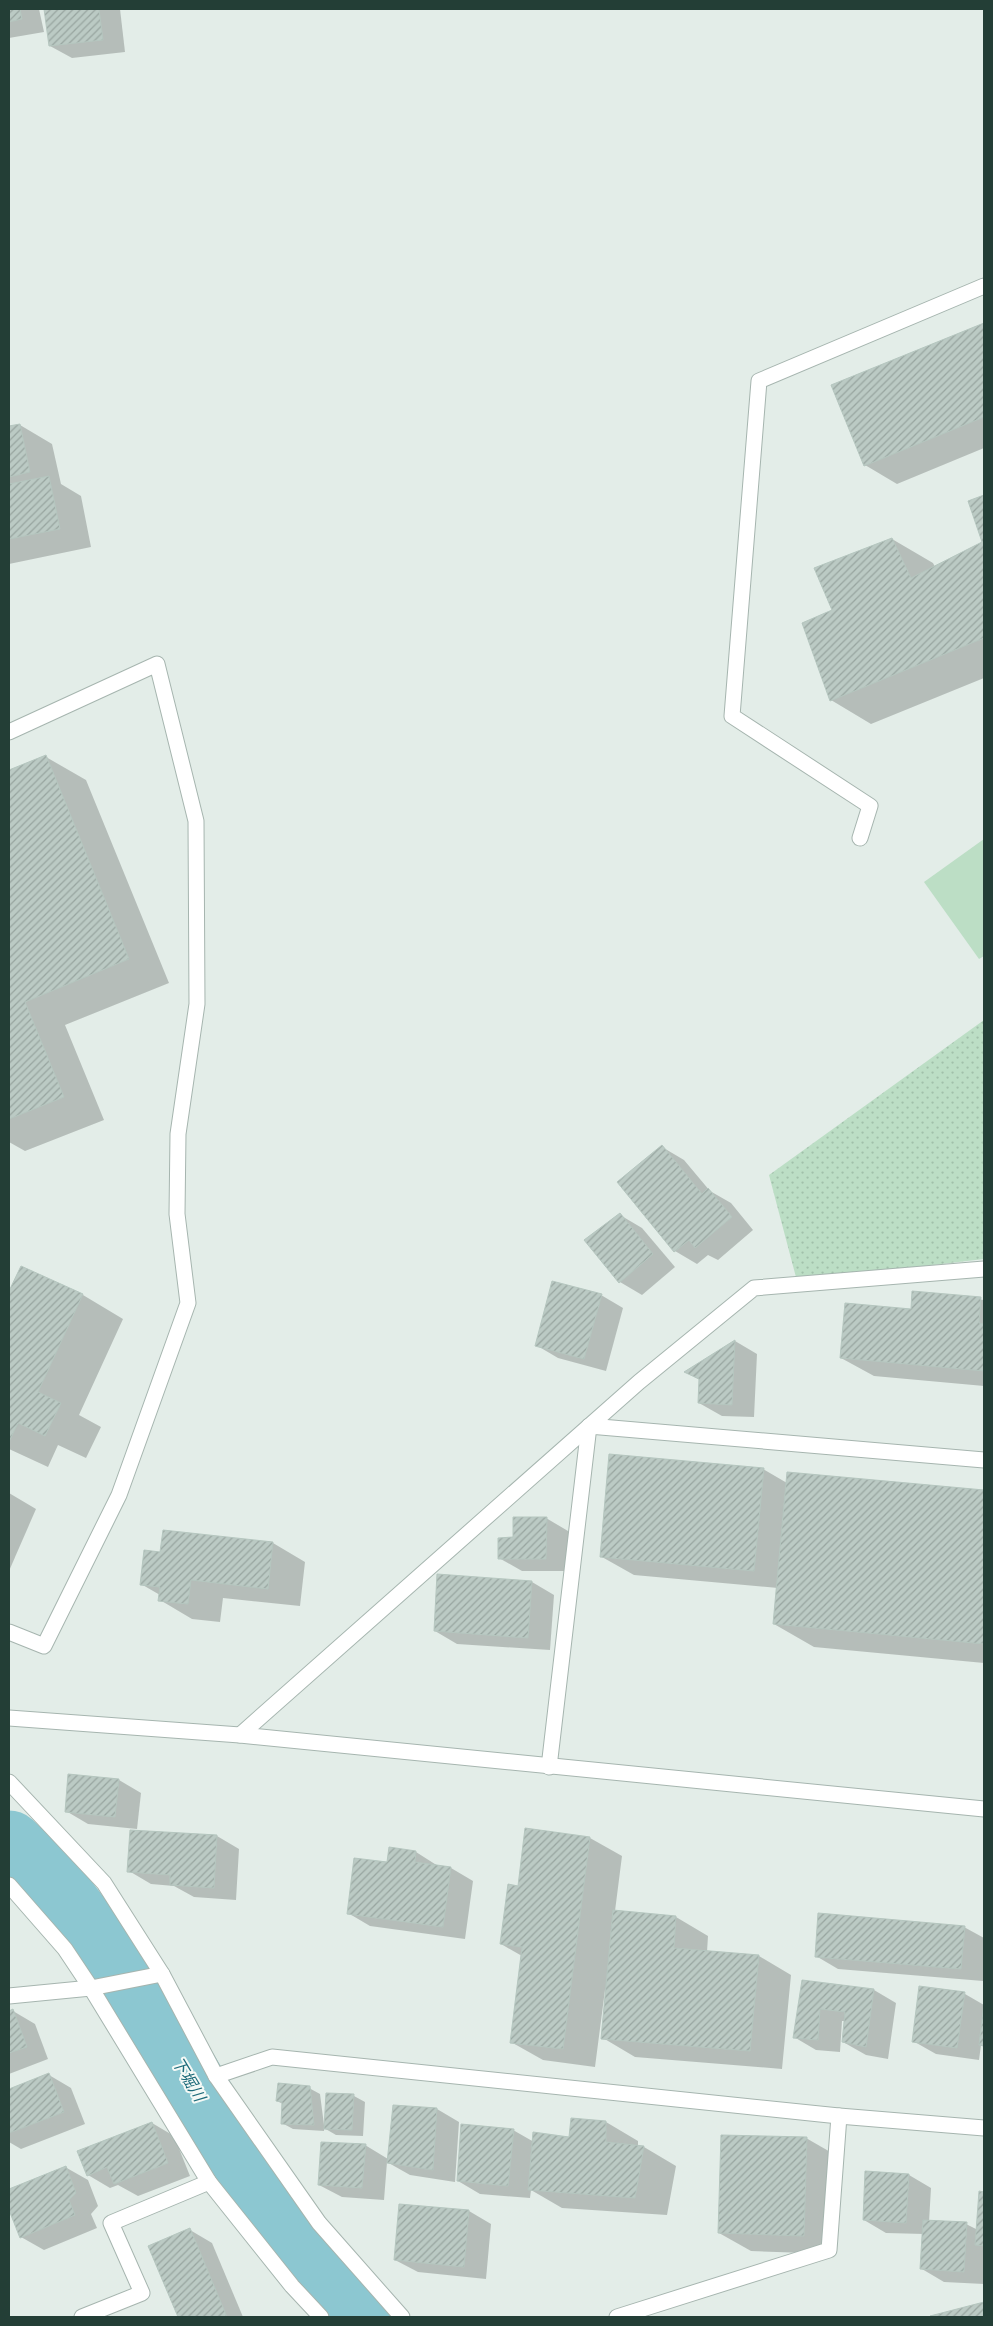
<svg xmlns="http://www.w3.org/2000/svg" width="993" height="2326" font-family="Manrope,'Noto Sans JP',sans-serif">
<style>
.grass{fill:url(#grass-dots)}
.pitch{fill:#bcdec5}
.shadow{fill:#0003}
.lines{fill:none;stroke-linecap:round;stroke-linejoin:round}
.river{stroke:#8cc7d1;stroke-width:69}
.building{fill:url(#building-hatch);stroke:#b5c6bf}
.service-casing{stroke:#a6b5af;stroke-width:17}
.minor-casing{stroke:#a6b5af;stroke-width:17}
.tertiary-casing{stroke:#a6b5af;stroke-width:17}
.service{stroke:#fff;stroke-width:15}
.minor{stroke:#fff;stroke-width:15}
.tertiary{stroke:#fff;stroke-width:15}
.labels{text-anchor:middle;stroke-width:4;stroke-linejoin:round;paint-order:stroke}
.water-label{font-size:16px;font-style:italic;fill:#1d6b7a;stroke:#f4f9f6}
</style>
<defs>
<pattern id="grass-dots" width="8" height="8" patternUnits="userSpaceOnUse" patternTransform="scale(1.25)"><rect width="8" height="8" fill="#bcdec5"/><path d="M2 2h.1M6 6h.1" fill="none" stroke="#a1c0aa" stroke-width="1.8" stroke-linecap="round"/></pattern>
<pattern id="building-hatch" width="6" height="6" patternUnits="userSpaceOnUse" patternTransform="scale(1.25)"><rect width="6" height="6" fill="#bbcac4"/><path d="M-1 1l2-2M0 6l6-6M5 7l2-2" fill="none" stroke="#98a5a0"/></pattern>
</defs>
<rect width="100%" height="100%" fill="#e3ede8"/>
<path class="grass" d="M984,1020V1259L797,1281L769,1175Z"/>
<path class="pitch" d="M984,839V956L979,959L924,882Z"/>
<g class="shadow">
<path d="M9,9H39L44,32L9,38Z"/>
<path d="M45,9H120L125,52L72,58L50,46Z"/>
<path d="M984,324V448L897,484L865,465L833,386Z"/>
<path d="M20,425L52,444L61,484L81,496L91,547L9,564V428Z"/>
<path d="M984,496V678L871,724L831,700L834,610L892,539L933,563L935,567L983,543L969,502Z"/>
<path d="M46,757L86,780L169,983L65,1025L104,1120L25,1151L9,1142V772Z"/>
<path d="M662,1147L684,1160L710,1191L731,1203L753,1230L718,1260L708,1255L697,1264L675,1251L619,1182Z"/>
<path d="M620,1215L642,1228L675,1267L642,1295L620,1282L585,1240Z"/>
<path d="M21,1267L83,1295L123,1319L79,1415L101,1427L86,1458L58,1445L48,1467L9,1449V1294Z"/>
<path d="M914,1292L984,1300V1386L874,1376L841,1358L912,1310Z"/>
<path d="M601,1295L623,1308L606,1371L558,1358L536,1345Z"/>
<path d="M735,1341L757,1354L754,1417L722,1416L699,1403L700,1380L686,1372Z"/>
<path d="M763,1469L787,1483L788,1473L984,1491V1663L814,1647L774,1624L778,1588L634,1575L602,1557Z"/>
<path d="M9,1493L36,1509L9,1571Z"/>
<path d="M546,1518L568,1531V1571H522L499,1558L514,1539Z"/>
<path d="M164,1531L273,1543L305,1562L300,1606L223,1598L220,1622L192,1619L160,1600V1595L141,1584L161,1553Z"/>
<path d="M532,1582L554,1595L550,1650L457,1644L435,1631Z"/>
<path d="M119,1780L141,1793L137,1829L88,1824L66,1811Z"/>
<path d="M217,1836L239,1849L236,1900L194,1897L174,1886L151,1884L129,1871Z"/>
<path d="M590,1838L622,1856L615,1911L676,1917L708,1936L707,1952L759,1956L791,1975L782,2069L635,2057L603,2038L607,1990H605L595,2067L543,2060L511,2042L522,1956L501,1944L519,1887Z"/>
<path d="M391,1849L416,1852L438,1866L451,1868L473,1881L465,1939L370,1926L348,1913L388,1864Z"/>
<path d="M964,1927L984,1938L983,1981L838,1969L816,1956Z"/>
<path d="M803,1981L874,1990L896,2003L888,2059L866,2055L843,2042L845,2021H842L840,2052L816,2050L794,2037Z"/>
<path d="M965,1994L984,2005V2047L981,2045L979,2060L936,2054L913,2041Z"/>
<path d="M13,2011L35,2024L48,2059L9,2074V2012Z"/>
<path d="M49,2075L71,2088L85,2124L21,2149L9,2142V2091Z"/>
<path d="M309,2088L320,2094L324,2125L354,2096L365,2102L363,2136L336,2135L324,2128V2131L293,2129L282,2123L283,2104L277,2101Z"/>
<path d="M437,2109L459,2122L455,2182L410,2175L387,2162L384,2200L342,2197L319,2185L365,2145L388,2159Z"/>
<path d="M606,2122L638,2141V2147H644L676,2166L667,2215L562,2208L531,2190L530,2198L480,2194L458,2181L513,2130L534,2142L571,2138Z"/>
<path d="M152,2123L174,2136L190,2176L138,2196L118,2185L110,2188L88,2175Z"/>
<path d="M806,2138L839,2157L835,2254L751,2251L719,2233Z"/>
<path d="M65,2167L88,2180L98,2206L91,2214L97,2228L44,2250L21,2237L9,2207V2191Z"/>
<path d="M909,2175L931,2188L929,2222L966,2224L978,2230L980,2193H984V2284L944,2282L922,2269L924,2234L886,2233L864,2220Z"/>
<path d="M469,2211L491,2224L486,2279L418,2272L395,2260Z"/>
<path d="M190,2230L212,2243L243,2317H179L150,2247Z"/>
<path d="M984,2303V2317H931Z"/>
</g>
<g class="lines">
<path class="river" d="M9,1845L46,1879L146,2008L217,2127L295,2240L366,2317"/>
</g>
<g class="building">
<path d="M9,9H20L22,19L9,22Z"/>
<path d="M44,9H99L103,40L49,46Z"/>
<path d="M984,323V417L864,466L831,385Z"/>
<path d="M20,424L30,472L9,477V426Z"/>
<path d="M49,476L60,529L9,539V484Z"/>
<path d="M984,495V638L830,701L802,623L832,610L814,568L892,538L911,578L982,542L968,501Z"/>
<path d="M46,755L129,959L25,1002L64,1097L9,1119V770Z"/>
<path d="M662,1145L702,1194L708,1188L732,1217L695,1248L689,1240L674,1252L617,1182Z"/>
<path d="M620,1213L653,1254L619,1283L584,1240Z"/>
<path d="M21,1266L83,1294L38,1392L61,1403L45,1436L18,1423L9,1442V1291Z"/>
<path d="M552,1281L602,1294L584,1359L535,1346Z"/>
<path d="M912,1291L981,1297L979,1323L984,1324V1371L840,1358L845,1303L911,1309Z"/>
<path d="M735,1340L732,1405L698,1403L699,1379L684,1372Z"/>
<path d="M609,1454L764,1468L754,1571L600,1557Z"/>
<path d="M787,1472L984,1490V1644L773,1624Z"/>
<path d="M513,1517H547L546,1559H498V1538L513,1537Z"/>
<path d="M163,1530L273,1542L268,1589L191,1580L188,1604L158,1601L160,1587L140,1585L144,1550L160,1552Z"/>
<path d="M437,1574L532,1581L528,1638L434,1631Z"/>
<path d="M68,1774L119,1779L115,1817L65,1812Z"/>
<path d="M525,1828L590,1837L563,2049L510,2043L522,1947L500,1944L508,1884L518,1886Z"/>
<path d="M130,1830L217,1835L214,1888L170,1885V1875L127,1872Z"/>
<path d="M389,1847L416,1851L415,1862L451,1867L443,1927L347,1914L354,1858L387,1862Z"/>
<path d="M613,1910L676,1916L674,1948L759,1955L750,2051L601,2039Z"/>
<path d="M818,1913L965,1926L961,1969L815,1957Z"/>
<path d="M802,1980L874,1989L866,2047L842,2042L845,2012L820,2009L818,2040L793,2038Z"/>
<path d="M919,1986L965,1992L957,2048L912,2042Z"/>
<path d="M984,2003V2046L979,2045Z"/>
<path d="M13,2009L27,2047L9,2053V2011Z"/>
<path d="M49,2073L64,2112L9,2133V2089Z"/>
<path d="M278,2083L310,2086L314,2125L281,2124L282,2102L276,2101Z"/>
<path d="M326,2093L354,2094L352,2130L324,2129Z"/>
<path d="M393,2105L437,2108L433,2170L387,2163Z"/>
<path d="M571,2118L606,2121V2142L644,2146L635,2198L528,2190L533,2132L569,2137Z"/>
<path d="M152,2122L168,2163L114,2184L107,2167L87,2176L77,2151Z"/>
<path d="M461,2124L514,2129L508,2186L457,2181Z"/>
<path d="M721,2135L807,2137L804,2236L718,2233Z"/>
<path d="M321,2142L366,2144L362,2188L318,2185Z"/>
<path d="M66,2166L76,2193L69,2200L75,2215L20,2238L9,2210V2189Z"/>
<path d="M865,2171L909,2174L906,2223L863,2220Z"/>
<path d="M979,2191L984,2192V2246L975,2245Z"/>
<path d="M399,2204L469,2210L464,2267L394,2260Z"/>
<path d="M923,2220L967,2222L964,2272L920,2269Z"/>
<path d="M190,2228L227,2317H178L148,2246Z"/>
<path d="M984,2302V2317L930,2316Z"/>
</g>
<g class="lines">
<g class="service-casing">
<path id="service" d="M9,1885L65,1949L91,1988"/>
</g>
<g class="minor-casing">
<g id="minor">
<path d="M9,732L157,664L196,821L197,1004L178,1134L177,1214L188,1303L119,1495L44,1646L9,1632"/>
<path d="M860,838L870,806L732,716L759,381L984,286"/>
<path d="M240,1735L639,1382L754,1288L984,1269"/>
<path d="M549,1767L589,1426L984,1460"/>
<path d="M9,1782L104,1883L162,1974L216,2076L319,2223L402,2317"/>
<path d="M91,1988L209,2182L292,2286L321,2317"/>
<path d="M9,1996L91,1988L162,1974"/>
<path d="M216,2076L272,2057L839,2116L984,2128"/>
<path d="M82,2317L142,2293L111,2223L209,2182"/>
<path d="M617,2317L829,2250L839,2116"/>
</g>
</g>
<g class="tertiary-casing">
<path id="tertiary" d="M9,1718L240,1735L984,1809"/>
</g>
<use href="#service" class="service"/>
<use href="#minor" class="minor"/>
<use href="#tertiary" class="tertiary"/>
</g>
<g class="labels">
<g class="water-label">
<text transform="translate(189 2079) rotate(59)" y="6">下堀川</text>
</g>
</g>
<rect width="993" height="2326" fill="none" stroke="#233e36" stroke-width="20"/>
</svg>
